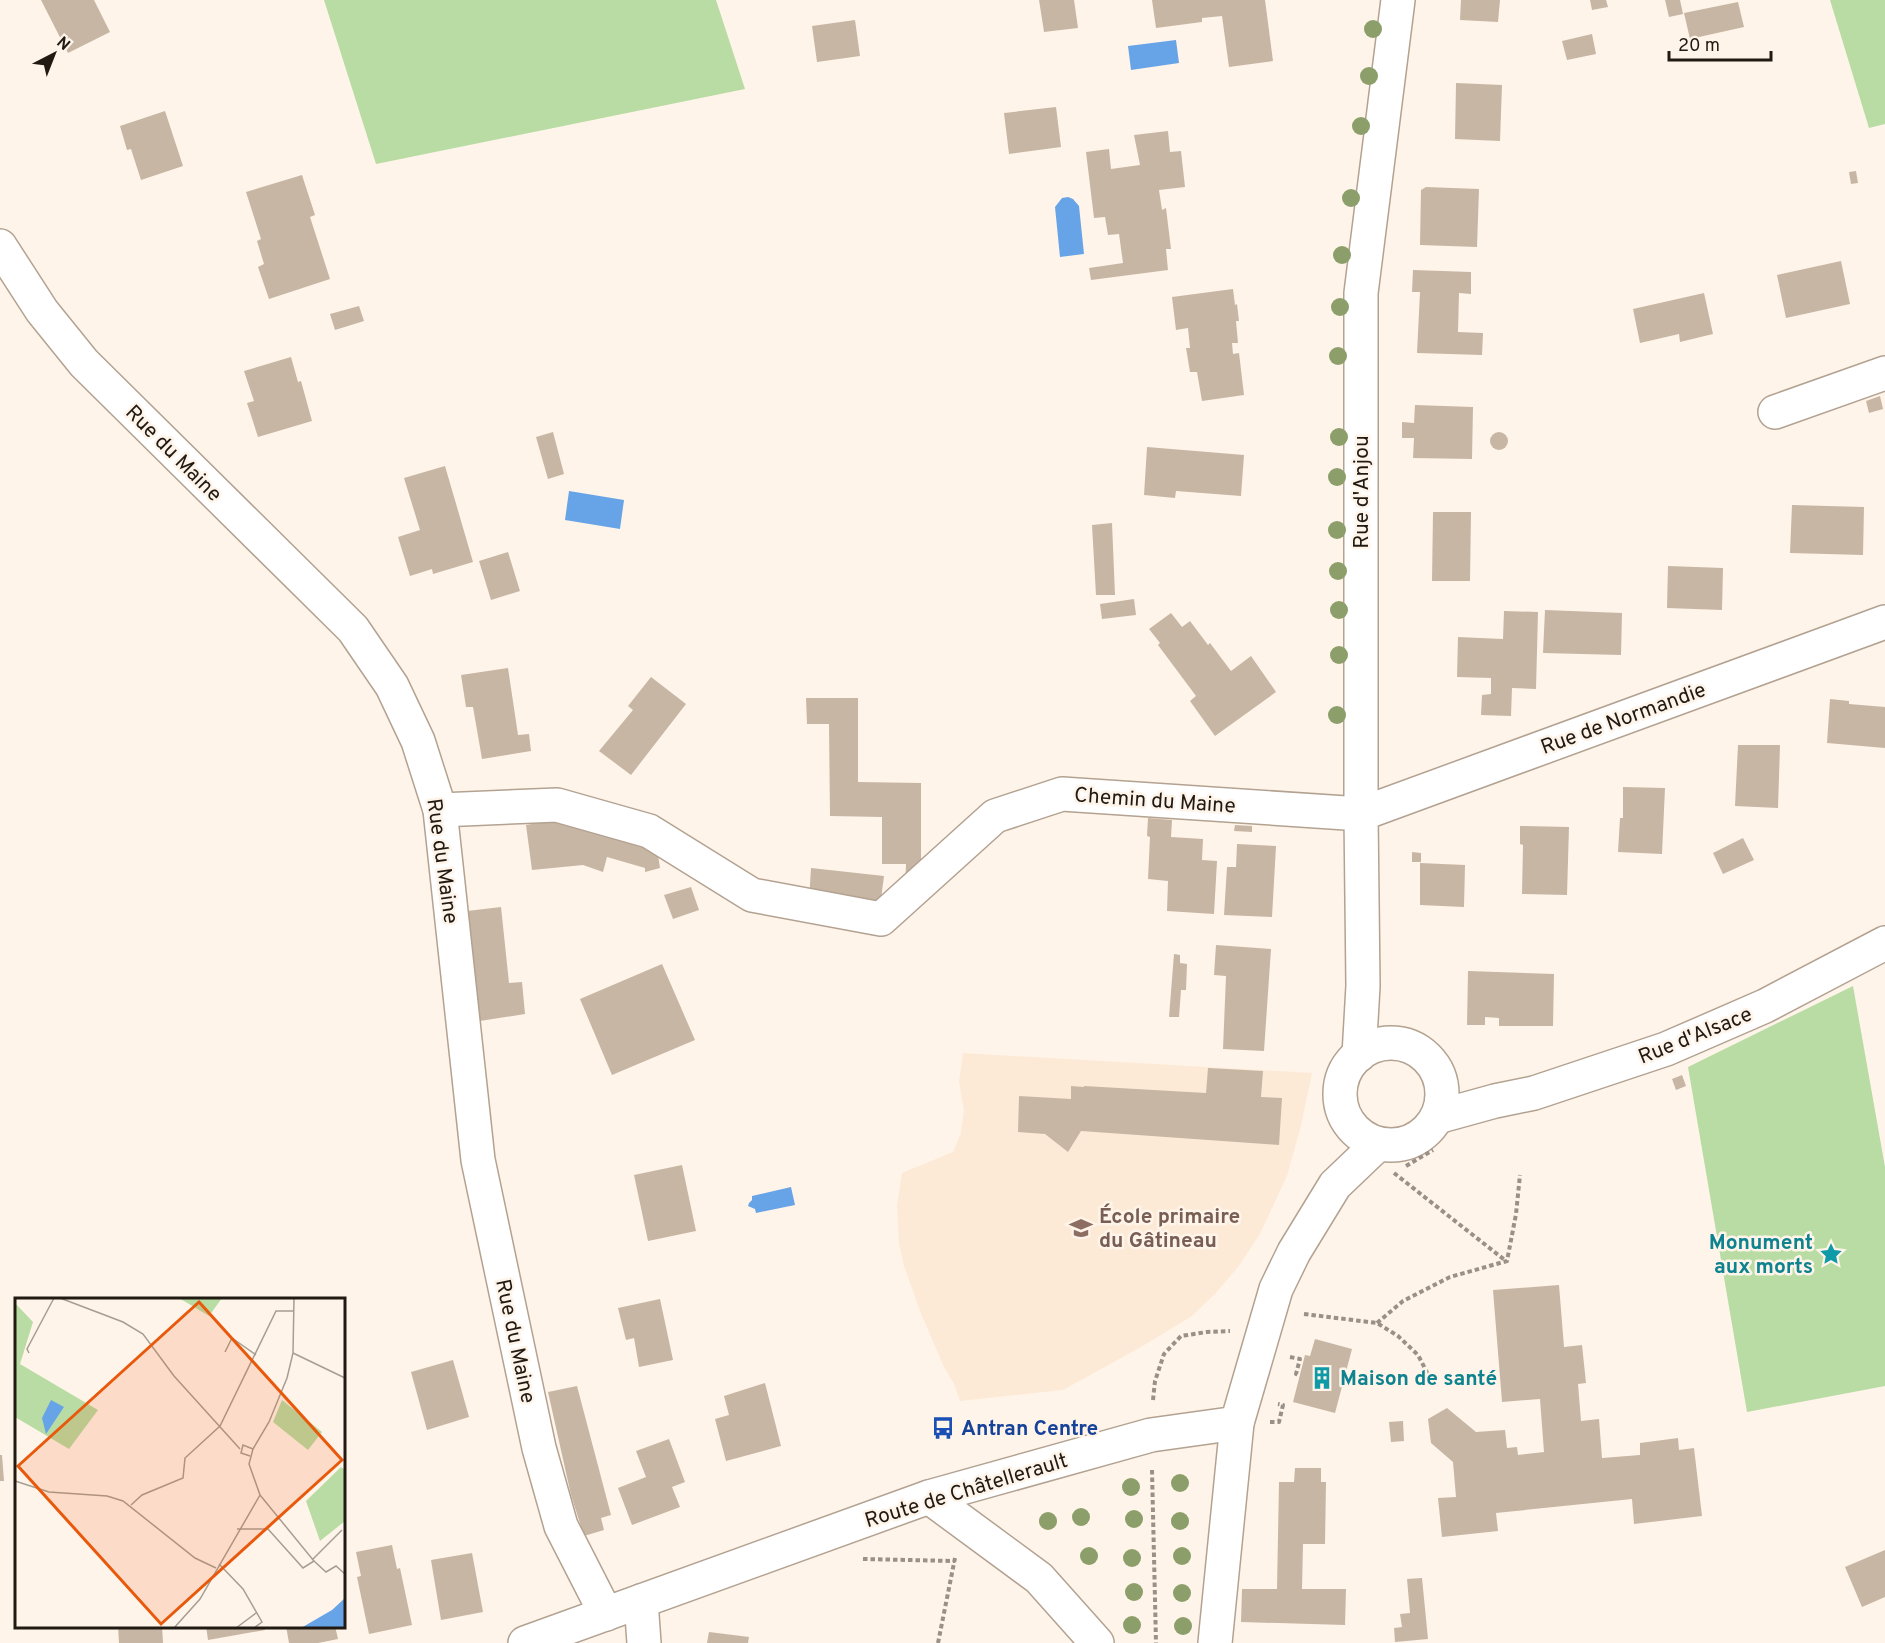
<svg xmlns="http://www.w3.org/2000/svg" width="1885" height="1643" font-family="Overpass,sans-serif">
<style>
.built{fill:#fdead6}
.green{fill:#b8dca3}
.water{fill:#67a4e7}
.building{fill:#c7b6a4}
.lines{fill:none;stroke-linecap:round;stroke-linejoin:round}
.minor-casing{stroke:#b3a291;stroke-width:36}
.path{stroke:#999087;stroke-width:4;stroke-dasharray:4.5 3;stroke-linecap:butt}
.minor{stroke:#fff;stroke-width:33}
.tree{fill:#8c9e6a}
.labels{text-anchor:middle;stroke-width:5;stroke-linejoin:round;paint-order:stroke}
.street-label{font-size:21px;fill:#201a13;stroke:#fff4e9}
.education-label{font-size:21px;font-weight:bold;fill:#785e54;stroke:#fff4e9;text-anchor:start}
.culture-label{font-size:21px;font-weight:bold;fill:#0d838f;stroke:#fff4e9;text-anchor:end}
.transit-label{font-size:21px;font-weight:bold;fill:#164399;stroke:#fff4e9;text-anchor:start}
.inset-road{fill:none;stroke:#a69d93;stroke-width:1.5}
.view{fill:#e8590c;fill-opacity:0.15;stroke:#e8590c;stroke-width:3}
.inset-edge{fill:none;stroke:#201a13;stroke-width:3}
</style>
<rect width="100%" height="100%" fill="#fff4e9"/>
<path class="built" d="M963,1053L1312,1073L1301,1126L1287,1176L1260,1234L1238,1267L1215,1294L1192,1316L1141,1347L1063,1390L960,1401L954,1384L944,1367L920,1311L904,1266L899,1244L897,1205L902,1173L953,1152L961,1133L964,1110L959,1082Z"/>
<g class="green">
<path d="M324,0H716L745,89L376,164Z"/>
<path d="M1830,0H1885V124L1869,128Z"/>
<path d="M1853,986L1885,1167V1386L1747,1412L1688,1067Z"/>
</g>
<g class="water">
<path d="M1176,40L1179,63L1131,70L1128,46Z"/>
<path d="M1068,197L1073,199L1079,206L1084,254L1060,257L1055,207L1062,198Z"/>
<path d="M569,491L624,500L620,529L565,520Z"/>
<path d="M791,1187L795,1205L756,1213L755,1209L748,1206L749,1203L752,1200V1196Z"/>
</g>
<g class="building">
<path d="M41,0H94L110,32L68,53Z"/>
<path d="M1039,0H1074L1078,28L1044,32Z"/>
<path d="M1152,0H1265L1273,61L1229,67L1222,16L1202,18V22L1156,28Z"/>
<path d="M1461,0H1500L1498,22L1460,20Z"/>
<path d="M1590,0H1606L1608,7L1592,10Z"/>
<path d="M1665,0H1680L1683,14L1669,17Z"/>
<path d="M1738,2L1744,27L1690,39L1684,13Z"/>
<path d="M855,20L860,56L817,62L812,26Z"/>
<path d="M1592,34L1596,54L1567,60L1562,41Z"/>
<path d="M1456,83L1502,85L1500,141L1455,139Z"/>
<path d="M1056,107L1061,147L1009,154L1004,113Z"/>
<path d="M165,111L183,166L141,180L131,149L127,150L120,126Z"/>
<path d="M1168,131L1170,152L1181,151L1185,187L1159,190L1162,210L1166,208L1171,249H1166L1168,270L1091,280L1089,268L1123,263L1119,234L1108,235L1105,217L1094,218L1086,152L1109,149L1111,169L1140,165L1134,135Z"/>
<path d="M1856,171L1858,183L1851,184L1849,172Z"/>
<path d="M302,175L315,215L310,217L330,279L269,299L258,267L264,264L257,241L261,239L246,192Z"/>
<path d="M1426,187L1479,189L1477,247L1420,245L1421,190Z"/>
<path d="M1841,261L1850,304L1786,318L1777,275Z"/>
<path d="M1413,270L1471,272V294L1459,293L1458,332L1483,333L1482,355L1417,353L1420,292H1412Z"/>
<path d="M1233,289L1235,305L1237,304L1239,321H1236L1238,343H1232L1233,354L1239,353L1244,395L1202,401L1197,372H1190L1186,348H1190L1188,328L1176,330L1172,297Z"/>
<path d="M1704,293L1713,334L1680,342L1679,334L1640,343L1633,309Z"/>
<path d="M359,306L364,321L335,330L330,314Z"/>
<path d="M291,357L298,382L301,381L312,421L258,437L247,403L254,401L244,371Z"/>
<path d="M1880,396L1883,409L1869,413L1866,401Z"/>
<path d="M1415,405L1473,407L1472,459L1413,458L1414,438H1402V422L1414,423Z"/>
<path d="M553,432L564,474L548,479L536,437Z"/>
<circle cx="1499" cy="441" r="9"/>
<path d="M1147,447L1244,455L1241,496L1176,491L1175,498L1144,495Z"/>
<path d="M445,466L473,562L433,574L432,569L410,576L398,537L420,530L404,478Z"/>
<path d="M1792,505L1864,507L1863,555L1790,553Z"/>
<path d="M1433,512H1471L1470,581H1432Z"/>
<path d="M1112,523L1115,595H1096L1092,525Z"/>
<path d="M508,552L520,591L491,600L479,561Z"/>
<path d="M1668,566L1723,568L1722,610L1667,608Z"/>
<path d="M1134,599L1136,615L1102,619L1100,604Z"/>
<path d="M1545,610L1622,613L1621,655L1543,653Z"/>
<path d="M1504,611L1538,612L1536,689L1512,688L1511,716L1481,715L1482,695L1491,694V678L1457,677L1458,637L1503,639Z"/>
<path d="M1171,613L1182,627L1190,621L1208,645L1210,643L1231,671L1251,656L1276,692L1215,736L1190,701L1196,696L1158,645L1160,643L1149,629Z"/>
<path d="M508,668L518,735L529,734L531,751L482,759L473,707H466L461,675Z"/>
<path d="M651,677L686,704L631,775L599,751L633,710L628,706Z"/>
<path d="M806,698H858V782L921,783V878L905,889L906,864H882V817L830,816L829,724H807Z"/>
<path d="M1830,699L1849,701V704L1885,707V748L1827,743Z"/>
<path d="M1738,745H1780L1778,808L1735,806Z"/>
<path d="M1623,787L1665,788L1662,854L1618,852L1620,818H1623Z"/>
<path d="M1148,818L1172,820L1171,837L1203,839L1202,860L1217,861L1214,914L1167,911L1168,881L1148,879L1150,837L1147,836Z"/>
<path d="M550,821L619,838L644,847L658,855L660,868L645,872V868L607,857L603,872L583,865L532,870L526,825Z"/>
<path d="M1235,825L1252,826V832L1234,831Z"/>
<path d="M1520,826L1569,827L1567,895L1522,894L1523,845L1520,844Z"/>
<path d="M1743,838L1754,860L1723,874L1713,853Z"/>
<path d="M1237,844L1276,846L1272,917L1224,915L1227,867H1236Z"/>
<path d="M1412,852L1421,853V862H1412Z"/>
<path d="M1420,863L1465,865L1464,907L1420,905Z"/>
<path d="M811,868L884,876L880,907L809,901Z"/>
<path d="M691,887L699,910L673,919L664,895Z"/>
<path d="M501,907L509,983L522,982L525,1014L480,1021L467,911Z"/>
<path d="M1216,945L1271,949L1264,1051L1223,1049L1226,976L1214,975Z"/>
<path d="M1174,954L1180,955V963L1187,964L1186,990H1181L1179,1017H1169Z"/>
<path d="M662,964L695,1040L612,1075L580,999Z"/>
<path d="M1468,971L1554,974L1553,1026H1499V1018L1485,1017V1025H1467Z"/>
<path d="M1208,1068L1263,1071L1261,1097L1282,1098L1279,1145L1081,1131L1068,1152L1045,1134L1018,1132L1019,1096L1071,1099V1086L1084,1087V1086L1206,1093Z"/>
<path d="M1682,1075L1686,1086L1676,1090L1672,1079Z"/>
<path d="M682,1165L696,1231L648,1241L634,1175Z"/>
<path d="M1559,1285L1564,1347L1582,1345L1586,1383L1578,1384L1581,1421L1599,1419L1602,1458L1640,1455V1443L1678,1438L1679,1450L1694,1448L1702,1516L1634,1524L1632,1499L1496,1513L1498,1531L1442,1537L1438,1498L1456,1497L1453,1462L1431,1443L1428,1419L1447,1408L1476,1432L1505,1430L1507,1448L1517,1447L1518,1455L1544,1452L1540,1399L1502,1402L1493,1290Z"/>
<path d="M660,1299L673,1360L639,1367L634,1338L626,1340L618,1308Z"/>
<path d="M1315,1339L1352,1349L1335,1413L1293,1402L1305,1355L1310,1356Z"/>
<path d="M453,1360L469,1417L427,1430L411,1372Z"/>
<path d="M765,1383L781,1446L726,1461L715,1419L729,1415L724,1396Z"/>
<path d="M577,1386L611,1515L601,1518L604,1530L584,1536L571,1495L548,1392Z"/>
<path d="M1403,1421L1404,1441L1391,1442L1389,1422Z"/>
<path d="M669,1439L685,1482L672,1487L680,1507L632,1525L618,1488L646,1477L636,1451Z"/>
<path d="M0,1455H2L4,1481H0Z"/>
<path d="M1295,1468H1321V1482H1326L1325,1544H1303L1302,1589H1346L1345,1625L1241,1622L1242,1589H1277L1279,1482H1294Z"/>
<path d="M392,1545L397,1569L400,1568L412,1625L369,1634L357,1577L361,1576L356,1552Z"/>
<path d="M1885,1550V1597L1862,1607L1845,1567Z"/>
<path d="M472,1553L483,1612L441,1620L431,1560Z"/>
<path d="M1422,1578L1428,1639L1395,1642L1394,1628L1402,1627L1400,1614L1410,1613L1407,1579Z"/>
<path d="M118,1626H162L163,1643H119Z"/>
<path d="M206,1626H264L265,1630L208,1640Z"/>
<path d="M286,1626H335L338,1639L318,1643H289Z"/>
<path d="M709,1632L749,1637L748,1643H707Z"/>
</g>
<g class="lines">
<g class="minor-casing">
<g id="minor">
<path d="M0,246L42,311L84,363L353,629L392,686L418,741L440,810L478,1160L539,1448L561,1526L606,1614"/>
<path d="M1775,412L1885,373"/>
<path d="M440,810L557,805L649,831L752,895L881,919L995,816L1062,794L1361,814L1885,622"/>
<circle cx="1391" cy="1094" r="51"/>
<path d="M1359,1055L1363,986L1361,814V293L1398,0"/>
<path d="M1437,1117L1495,1101L1534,1093L1666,1049L1765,1006L1885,943"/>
<path d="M929,1497L1039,1578L1097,1643"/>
<path d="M641,1601L644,1643"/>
<path d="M525,1643L929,1497L1151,1435L1237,1423L1276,1289L1294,1252L1335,1185L1378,1144"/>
<path d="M1215,1643L1237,1423"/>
</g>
</g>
<g class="path">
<path d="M1406,1166L1433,1150"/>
<path d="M1394,1173L1506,1261"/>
<path d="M1304,1314L1377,1323L1398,1336L1418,1355L1433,1384"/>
<path d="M1377,1323L1403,1301L1450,1277L1507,1261L1516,1214L1520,1175"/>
<path d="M1290,1357L1300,1359L1296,1374L1300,1375"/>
<path d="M1153,1400L1155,1381L1164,1354L1181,1336L1207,1332L1230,1331"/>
<path d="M1270,1422H1279L1283,1405L1278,1404"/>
<path d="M1152,1470L1156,1643"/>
<path d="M863,1559L955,1561"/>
<path d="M938,1643L955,1558"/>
</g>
<use href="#minor" class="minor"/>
</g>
<g class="tree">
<circle cx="1373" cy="29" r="9"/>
<circle cx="1369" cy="76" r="9"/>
<circle cx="1361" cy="126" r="9"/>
<circle cx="1351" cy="198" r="9"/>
<circle cx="1342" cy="255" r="9"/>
<circle cx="1340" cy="307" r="9"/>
<circle cx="1338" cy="356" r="9"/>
<circle cx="1339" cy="437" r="9"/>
<circle cx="1337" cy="477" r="9"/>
<circle cx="1337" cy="530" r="9"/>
<circle cx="1338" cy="571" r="9"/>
<circle cx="1339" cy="610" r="9"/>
<circle cx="1339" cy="655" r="9"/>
<circle cx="1337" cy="715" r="9"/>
<circle cx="1180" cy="1483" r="9"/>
<circle cx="1131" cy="1487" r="9"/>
<circle cx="1081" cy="1517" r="9"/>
<circle cx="1134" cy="1519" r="9"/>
<circle cx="1048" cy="1521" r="9"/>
<circle cx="1180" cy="1521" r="9"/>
<circle cx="1089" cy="1556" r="9"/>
<circle cx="1182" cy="1556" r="9"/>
<circle cx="1132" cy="1558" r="9"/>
<circle cx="1134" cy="1592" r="9"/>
<circle cx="1182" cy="1593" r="9"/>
<circle cx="1132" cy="1625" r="9"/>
<circle cx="1183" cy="1626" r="9"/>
</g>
<defs>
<g id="school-bare" transform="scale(1.8)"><path d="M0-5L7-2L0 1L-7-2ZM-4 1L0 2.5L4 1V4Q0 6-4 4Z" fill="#8d6e63" stroke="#fff4e9" stroke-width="2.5" paint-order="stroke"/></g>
<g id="sight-bare" transform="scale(1.8)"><path d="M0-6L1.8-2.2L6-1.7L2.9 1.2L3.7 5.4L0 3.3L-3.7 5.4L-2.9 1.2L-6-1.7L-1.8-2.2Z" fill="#0f9aa8" stroke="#fff4e9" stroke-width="2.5" paint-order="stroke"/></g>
<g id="building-bare" transform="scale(1.8)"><path d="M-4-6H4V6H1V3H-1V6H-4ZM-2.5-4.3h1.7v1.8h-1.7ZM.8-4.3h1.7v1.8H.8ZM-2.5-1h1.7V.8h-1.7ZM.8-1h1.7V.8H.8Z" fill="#0f9aa8" stroke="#fff4e9" stroke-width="2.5" paint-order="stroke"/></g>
<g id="bus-bare" transform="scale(1.8)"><path d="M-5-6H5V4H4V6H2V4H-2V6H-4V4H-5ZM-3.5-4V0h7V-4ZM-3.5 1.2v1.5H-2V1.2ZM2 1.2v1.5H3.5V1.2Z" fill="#1a4fb4" stroke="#fff4e9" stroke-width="2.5" paint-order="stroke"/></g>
</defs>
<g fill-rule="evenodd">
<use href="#school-bare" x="1081" y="1228"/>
<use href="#sight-bare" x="1831" y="1254"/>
<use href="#building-bare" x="1322" y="1378"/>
<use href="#bus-bare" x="943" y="1428"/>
</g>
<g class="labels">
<g class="street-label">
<text transform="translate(174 453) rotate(45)" y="7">Rue du Maine</text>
<text transform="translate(1361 492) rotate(-90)" y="7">Rue d'Anjou</text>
<text transform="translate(1623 718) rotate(-20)" y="7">Rue de Normandie</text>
<text transform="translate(1155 800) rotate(4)" y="7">Chemin du Maine</text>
<text transform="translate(443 861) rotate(82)" y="7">Rue du Maine</text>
<text transform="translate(1695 1035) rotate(-22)" y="7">Rue d'Alsace</text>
<text transform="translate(516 1341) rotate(78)" y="7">Rue du Maine</text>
<text transform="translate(966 1490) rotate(-17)" y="7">Route de Châtellerault</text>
</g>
<g class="education-label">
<text x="1099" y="1223">École primaire<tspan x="1099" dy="24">du Gâtineau</tspan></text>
</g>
<g class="culture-label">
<text x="1813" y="1249">Monument<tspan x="1813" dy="24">aux morts</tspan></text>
<text x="1340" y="1385" text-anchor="start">Maison de santé</text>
</g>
<g class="transit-label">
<text x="961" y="1435">Antran Centre</text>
</g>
</g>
<g transform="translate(15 1298)">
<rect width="330" height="330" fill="#fff4e9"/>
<path d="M164,0H207L194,18ZM0,5L18,24L5,66L83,112L54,151L0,119ZM267,102L307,134L293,152L258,124ZM326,169L330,172V223L305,243L291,203Z" fill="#b8dca3"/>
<path d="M36,102L49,109L31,136L27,120ZM330,300V330H286L317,312Z" fill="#67a4e7"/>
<path class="inset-road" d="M45,0L108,24L128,36L159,78L225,151M210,54L217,40L241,57M14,55L12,51L39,0M278,55L330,80M238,151L254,124L272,80L278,55L279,0M0,183L34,194L92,198L108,203L180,260L201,270M116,207L127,197L168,180L170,160L205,128L261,13H279M222,231H253L288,270L299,263L245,197M297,262L327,232M299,263L311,274L321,268L330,276M204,266L228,291L247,324L239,330M159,330L185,301L245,197L234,166L238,151L228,147L226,155L235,158M221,330L241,315"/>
<path class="view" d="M184,4L327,162L146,326L3,168Z"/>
<rect width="330" height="330" class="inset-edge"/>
</g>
<g transform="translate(54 54) rotate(42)" stroke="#fff4e9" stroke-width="4.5" paint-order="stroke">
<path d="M0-4.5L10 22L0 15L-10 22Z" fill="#201a13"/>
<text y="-9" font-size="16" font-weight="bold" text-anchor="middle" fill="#201a13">N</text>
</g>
<path d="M1669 51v9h102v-9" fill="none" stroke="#201a13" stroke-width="3"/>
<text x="1678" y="51" font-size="18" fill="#201a13" stroke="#fff4e9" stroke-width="4.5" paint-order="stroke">20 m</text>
</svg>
